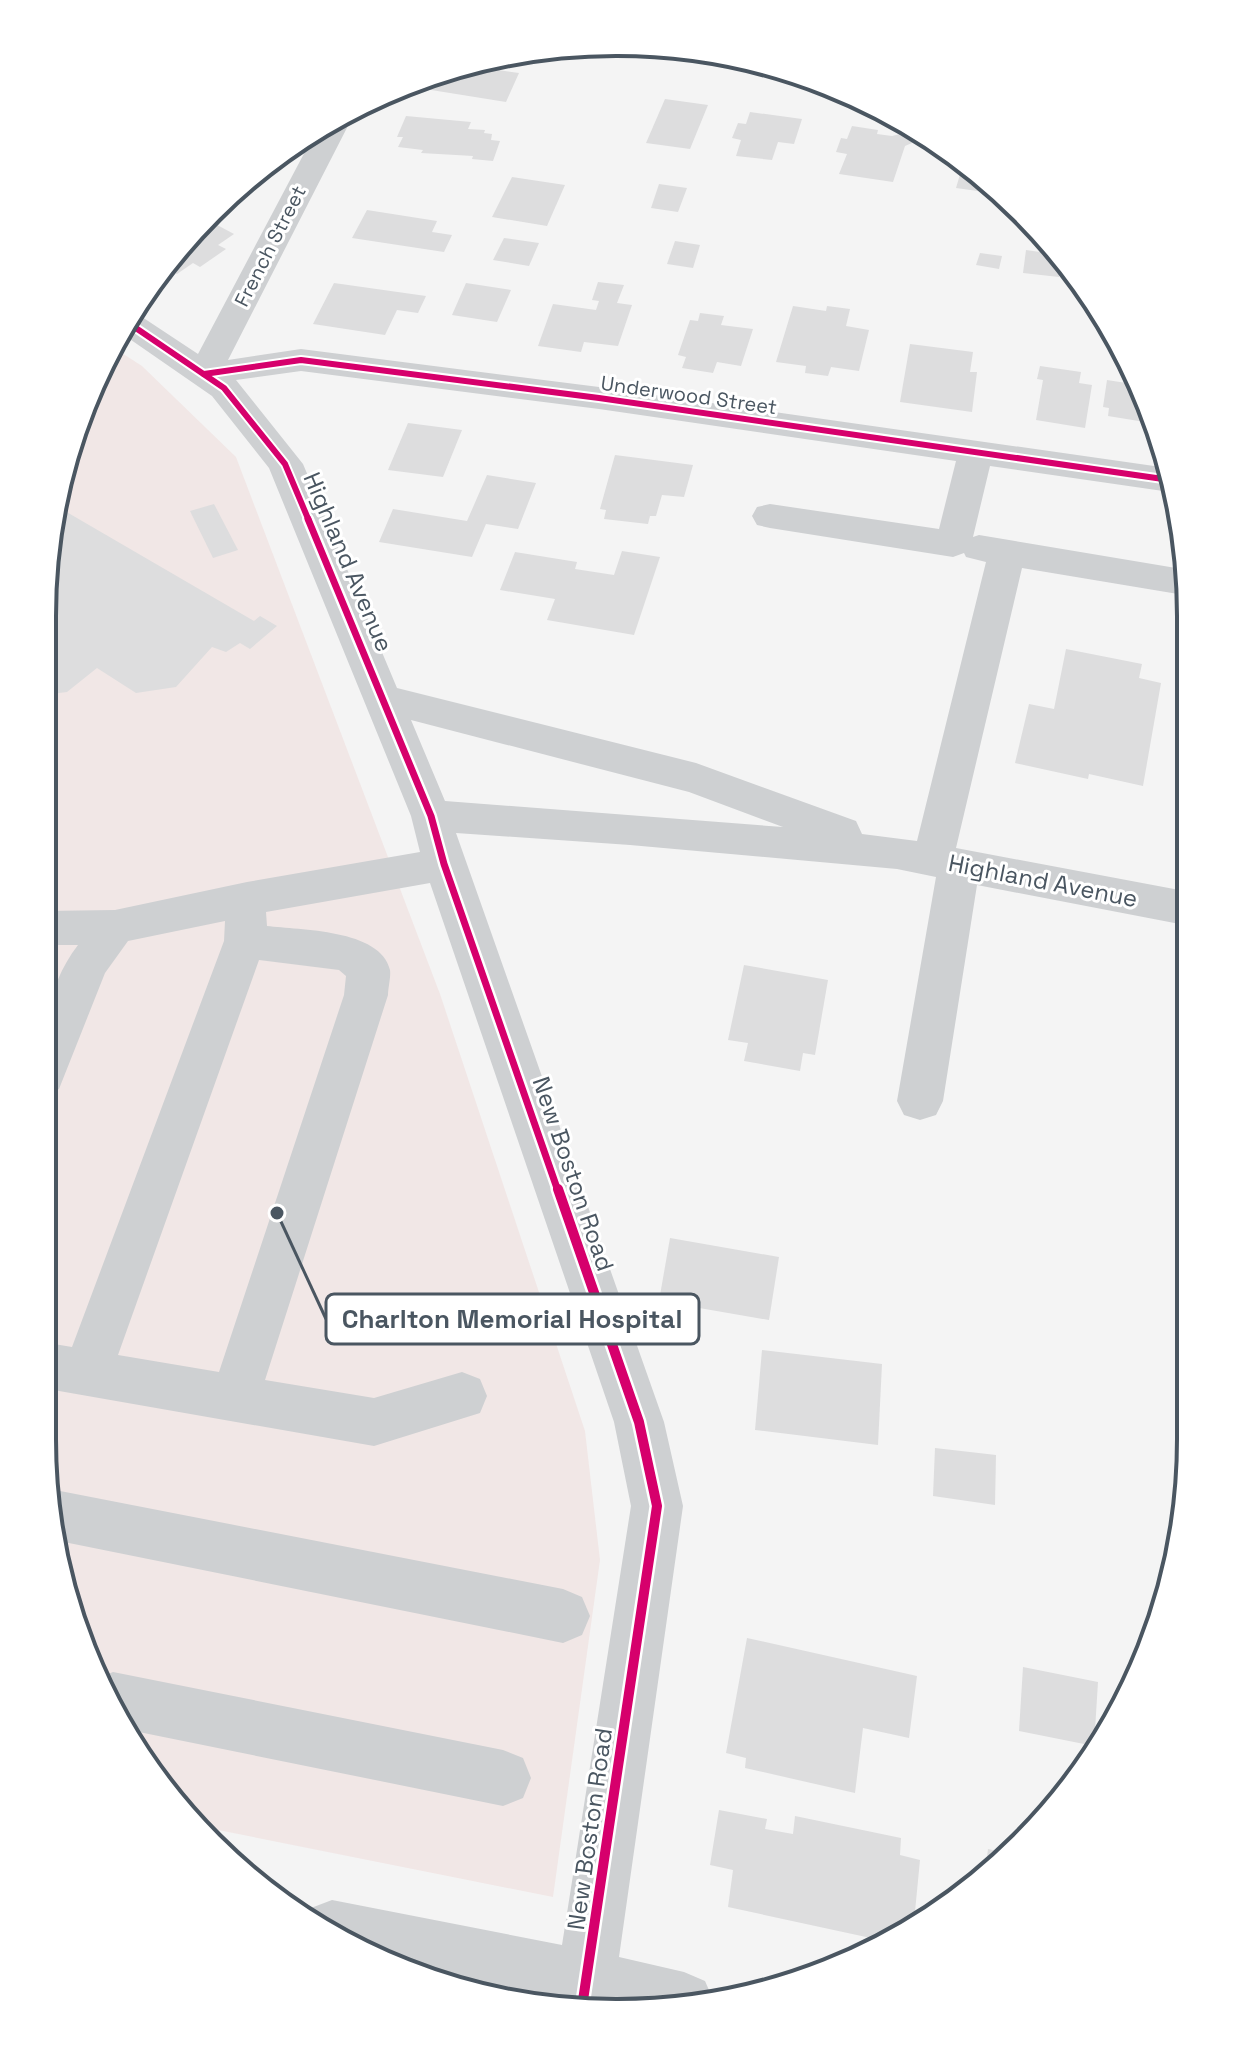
<svg xmlns="http://www.w3.org/2000/svg" width="1233" height="2055" font-family="'Space Grotesk',sans-serif">
<style>
.medical{fill:#f1e7e6}
.building{fill:#ddddde}
.lines{fill:none;stroke-linecap:round;stroke-linejoin:round}
.minor{fill:#ced0d2;fill-rule:evenodd}
.cycleway-far2-casing{stroke:#fff;stroke-width:10}
.cycleway-far1-casing{stroke:#fff;stroke-width:12}
.cycleway-casing{stroke:#fff;stroke-width:15}
.cycleway-far2{stroke:#d6006c;stroke-width:6}
.cycleway-far1{stroke:#d6006c;stroke-width:7}
.cycleway{stroke:#d6006c;stroke-width:10}
.labels{text-anchor:middle;stroke-width:6;stroke-linejoin:round;paint-order:stroke}
.far-street-label{font-size:20px;fill:#4a5661;stroke:#fff}
.street-label{font-size:24px;fill:#4a5661;stroke:#fff}
.rim{fill:none;stroke:#4a5661;stroke-width:4}
.leader{fill:none;stroke:#4a5661;stroke-width:3}
.callout-dot{fill:#4a5661;stroke:#fff;stroke-width:3}
.callout{fill:#fff;stroke:#4a5661;stroke-width:3}
.callout-label{font-size:26px;text-anchor:middle;font-weight:bold;fill:#4a5661}
</style>
<rect width="100%" height="100%" fill="#f4f4f4"/>
<path class="medical" d="M114,348L142,366L236,457L440,994L585,1431L600,1560L553,1897L198,1826L160,1788L72,1623L42,1438L43,578L73,431Z"/>
<g class="building">
<path d="M473,63L493,65L491,69L519,73L506,102L425,89L431,75Z"/>
<path d="M665,99L708,105L690,149L646,143Z"/>
<path d="M750,112L802,119L794,144L778,142L772,160L736,156L741,140L732,138L738,123L746,124Z"/>
<path d="M406,116L471,122L468,129L485,130L484,133L492,134L491,140L500,141L493,161L472,159L473,156L421,153L423,150L398,147L403,137H397Z"/>
<path d="M852,126L878,130L877,134L892,136L904,133L913,137L912,143L905,146L893,182L839,174L847,154L836,152L841,138L847,139Z"/>
<path d="M957,158L999,194L956,188L961,171L954,170Z"/>
<path d="M512,177L565,185L547,226L492,217Z"/>
<path d="M659,184L687,188L678,212L651,208Z"/>
<path d="M367,210L437,221L432,232L452,235L444,252L352,238Z"/>
<path d="M204,218L234,234L218,245L226,249L200,267L193,263L177,274L164,267Z"/>
<path d="M504,238L539,243L529,266L493,260Z"/>
<path d="M675,241L700,245L693,268L667,264Z"/>
<path d="M1026,250L1061,255L1059,277L1023,273Z"/>
<path d="M980,253L1002,256L999,269L976,265Z"/>
<path d="M598,282L624,285L617,303L632,305L618,346L584,342L581,352L538,346L553,304L596,310L599,301L592,300Z"/>
<path d="M334,283L426,296L418,313L397,310L385,335L313,324Z"/>
<path d="M466,283L511,290L497,322L452,315Z"/>
<path d="M793,306L826,311L827,306L850,309L846,326L869,330L859,371L831,367L828,376L805,373L806,366L776,362Z"/>
<path d="M700,313L724,316L721,325L753,329L741,366L717,362L713,373L682,368L686,357L678,355L690,320L698,321Z"/>
<path d="M910,344L973,352L970,372H977L972,412L900,402Z"/>
<path d="M1040,366L1081,372L1079,383L1092,385L1085,428L1036,420L1043,380L1037,379Z"/>
<path d="M1107,380L1139,385L1157,424L1108,416L1109,408L1103,407Z"/>
<path d="M83,410L90,411L67,468L73,431Z"/>
<path d="M408,423L462,430L443,477L388,470Z"/>
<path d="M615,455L693,465L684,497L662,495L656,516H650L648,524L604,519L606,510L600,509Z"/>
<path d="M487,475L536,483L518,529L486,524L472,557L379,542L393,509L467,521Z"/>
<path d="M214,504L238,550L213,558L190,511Z"/>
<path d="M58,507L254,621L260,616L277,626L250,649L240,643L226,652L212,647L176,687L136,693L97,668L67,692L43,695V578Z"/>
<path d="M622,551L660,557L634,635L547,620L555,599L500,590L515,552L577,562L575,569L614,575Z"/>
<path d="M1066,649L1142,664L1139,678L1161,683L1143,786L1089,774L1088,779L1015,763L1029,704L1054,709Z"/>
<path d="M744,965L828,980L815,1055L803,1053L800,1071L744,1061L748,1043L728,1040Z"/>
<path d="M670,1238L779,1257L769,1320L659,1301Z"/>
<path d="M762,1350L882,1364L878,1445L755,1430Z"/>
<path d="M935,1448L996,1455L995,1505L933,1496Z"/>
<path d="M747,1638L917,1676L909,1738L863,1728L855,1793L745,1768L746,1758L726,1753Z"/>
<path d="M1023,1667L1098,1682L1094,1746L1019,1731Z"/>
<path d="M719,1810L767,1819L765,1829L793,1834L795,1816L901,1838L900,1855L920,1860L914,1922L880,1940L728,1907L733,1870L710,1865Z"/>
<path d="M988,1849L1005,1853L985,1874Z"/>
</g>
<g class="lines">
<g class="minor">
<path d="M629,43L729,53L788,71L776,76L642,54L632,51Z"/>
<path d="M348,112L352,118L228,360L301,349L599,387L1168,468L1172,491L1170,492L990,466L973,537L979,535L1188,570L1190,596L1022,568L956,848L1190,892V926L977,885L943,1101L936,1115L920,1120L904,1115L897,1101L936,877L897,869L630,845L456,833L664,1422L683,1506L619,1957L684,1972L705,1981L712,1997L616,2013L553,2003L418,1975L308,1916L311,1908L332,1900L562,1945L631,1506L614,1422L430,883L266,912L267,926C299,930 381,929 390,970C391,977 388,988 388,995L265,1380L374,1398L462,1372L480,1379L487,1396L480,1413L374,1446L42,1388V1342L72,1347L224,941L225,921L128,941L105,973L59,1089L43,1095C39,1043 45,988 78,945H43V911L115,910L247,882L420,852L411,816L269,468L212,396L121,333L131,313L139,315L198,354L317,129ZM301,371L599,409L956,461L939,529L770,504L757,507L752,516L757,525L770,528L953,557L964,553L966,557L986,562L917,841L862,834L856,821L696,763L397,688L303,464L236,380ZM411,720L689,792L783,827L445,801ZM259,960L339,970L346,976L344,995L219,1372L118,1355Z"/>
<path d="M55,1490L563,1589L582,1597L590,1616L582,1635L563,1643L59,1541L51,1491Z"/>
<path d="M113,1672L503,1750L523,1758L531,1778L523,1798L503,1806L129,1730L101,1677Z"/>
</g>
<g class="cycleway-far2-casing">
<g id="cycleway-far2">
<path d="M127,322L224,388L285,464L309,521"/>
<path d="M204,374L301,360L599,398L1170,480"/>
</g>
</g>
<g class="cycleway-far1-casing">
<path id="cycleway-far1" d="M308,519L431,816L444,864L558,1191"/>
</g>
<g class="cycleway-casing">
<path id="cycleway" d="M558,1189L639,1422L657,1506L582,2007"/>
</g>
<use href="#cycleway-far2" class="cycleway-far2"/>
<use href="#cycleway-far1" class="cycleway-far1"/>
<use href="#cycleway" class="cycleway"/>
</g>
<g class="labels">
<g class="far-street-label">
<text transform="translate(270 246) rotate(-63)" y="7">French Street</text>
<text transform="translate(689 395) rotate(8)" y="7">Underwood Street</text>
</g>
<g class="street-label">
<text transform="translate(348 562) rotate(67)" y="8">Highland Avenue</text>
<text transform="translate(1043 881) rotate(11)" y="8">Highland Avenue</text>
<text transform="translate(573 1174) rotate(71)" y="8">New Boston Road</text>
<text transform="translate(590 1829) rotate(-82)" y="8">New Boston Road</text>
</g>
</g>
<path d="M0 0H1233V2055H0ZM616 56H617A560 560 0 0 1 1177 616V1439A560 560 0 0 1 617 1999H616A560 560 0 0 1 56 1439V616A560 560 0 0 1 616 56Z" fill="#fff" fill-rule="evenodd"/>
<path class="rim" d="M616 56H617A560 560 0 0 1 1177 616V1439A560 560 0 0 1 617 1999H616A560 560 0 0 1 56 1439V616A560 560 0 0 1 616 56Z"/>
<path class="leader" d="M277 1213L326 1319"/>
<circle class="callout-dot" cx="277" cy="1213" r="8"/>
<rect class="callout" x="326" y="1294" width="373" height="50" rx="8"/>
<g class="callout-label">
<text x="512" y="1328">Charlton Memorial Hospital</text>
</g>
</svg>
